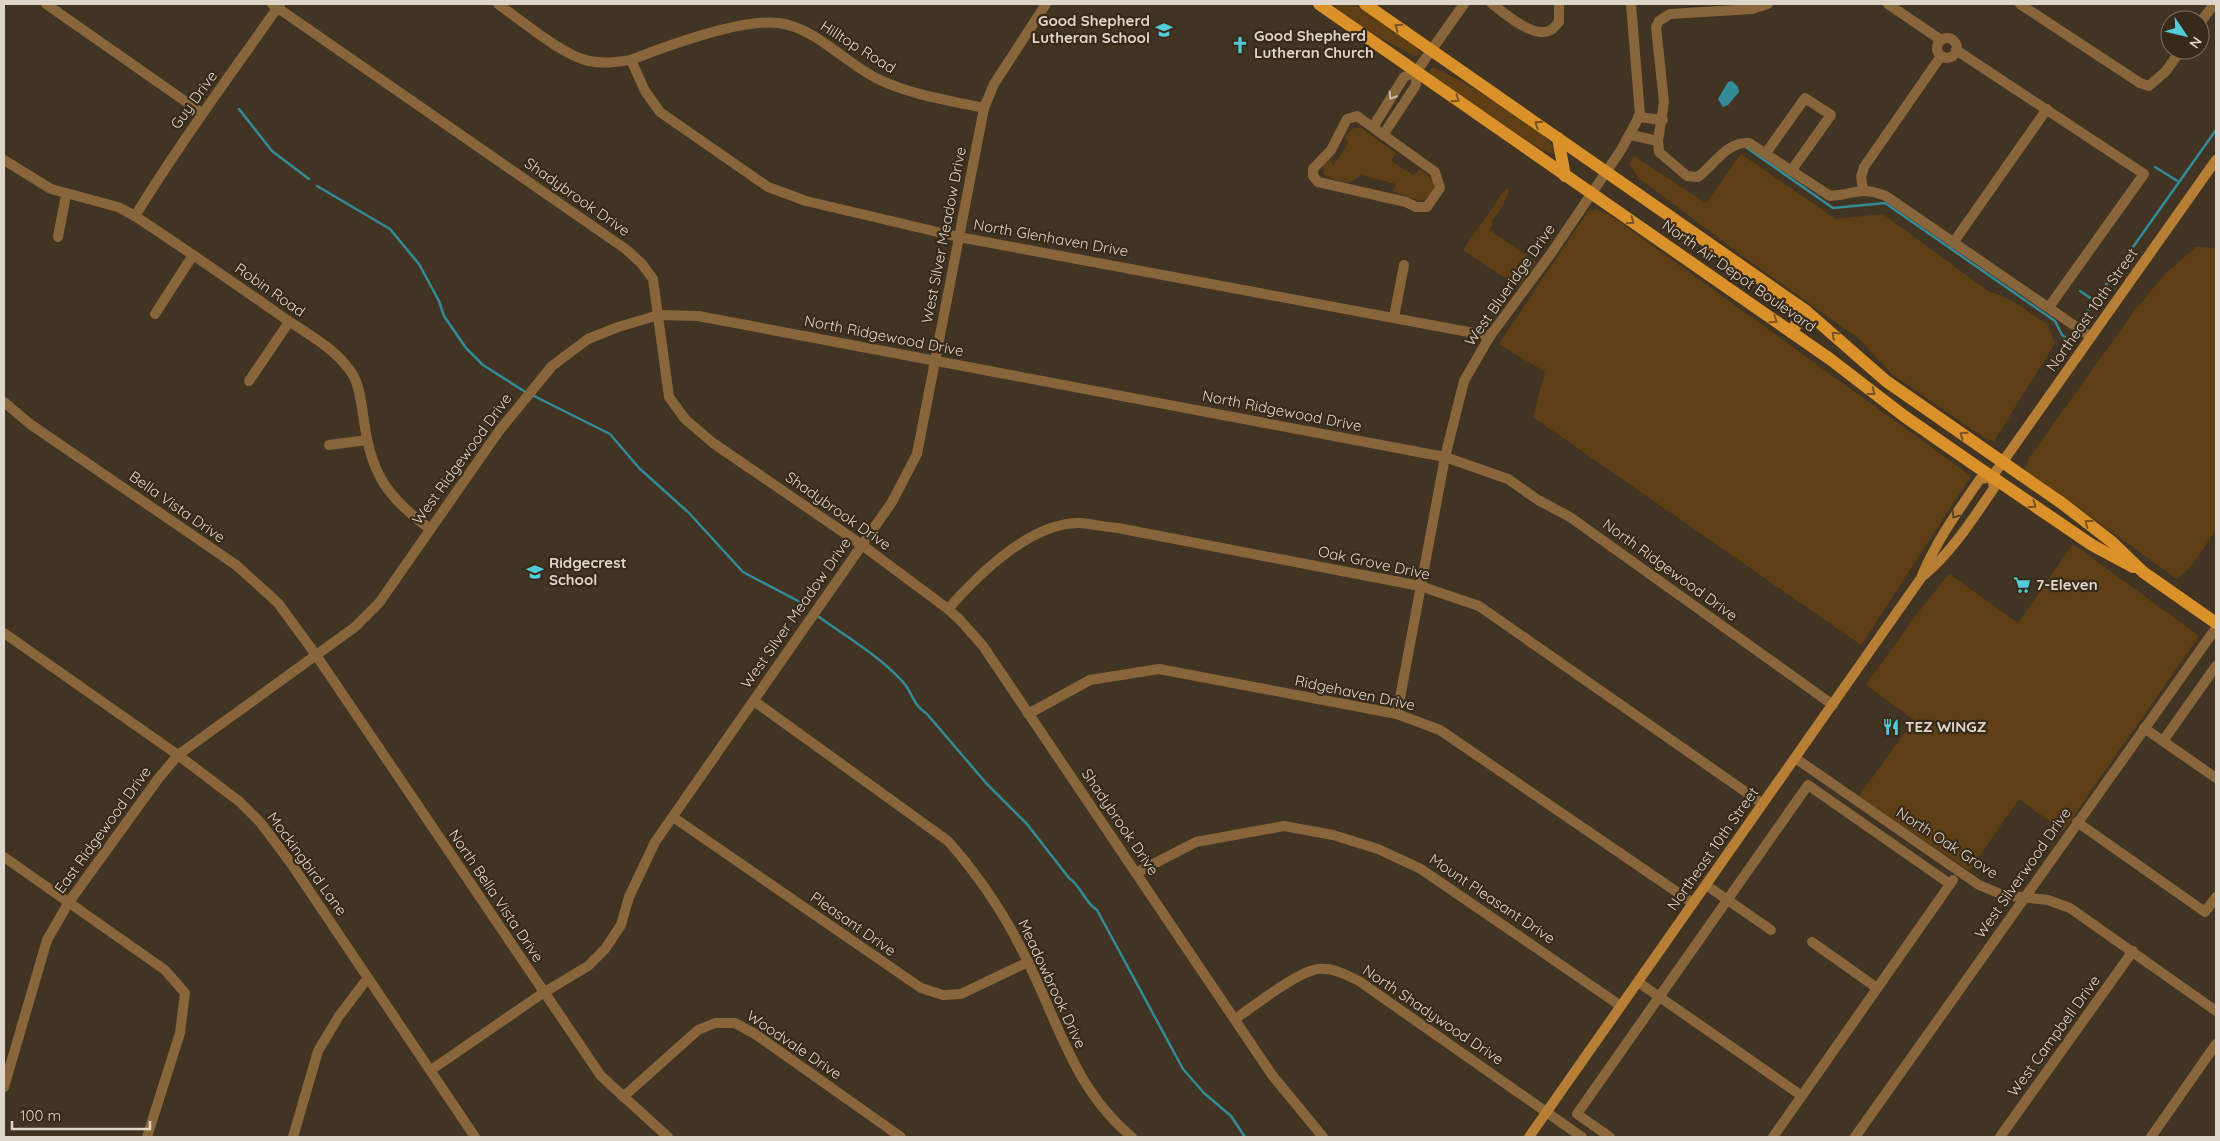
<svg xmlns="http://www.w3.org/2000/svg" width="2220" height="1141" font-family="Quicksand,sans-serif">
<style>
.green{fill:#5e3f15}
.water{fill:#328b97}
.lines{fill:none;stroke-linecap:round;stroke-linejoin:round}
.stream{stroke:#328b97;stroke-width:2.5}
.street{stroke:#89653b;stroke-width:10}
.secondary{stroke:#b77e35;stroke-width:10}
.primary{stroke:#da912a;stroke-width:12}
.oneway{stroke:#795320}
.oneway2{stroke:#c9b9a7}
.oneway3{stroke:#5e4321}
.labels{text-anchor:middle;stroke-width:4.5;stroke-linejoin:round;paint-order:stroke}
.poi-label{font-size:15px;font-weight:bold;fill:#ded5cb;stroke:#382a19;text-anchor:start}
.street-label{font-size:15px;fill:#ded5cb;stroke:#382a19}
</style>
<rect width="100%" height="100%" fill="#423423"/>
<g class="green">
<path d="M1328,4H1354L1410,42L1420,52L1418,56H1414L1363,28Z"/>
<path d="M1432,67C1453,74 1531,122 1547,139C1552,143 1554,149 1556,155L1538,148L1434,78L1429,72Z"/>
<path d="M1354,128H1361L1396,153L1391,161L1413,175L1420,170C1438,179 1439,193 1420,201L1392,191L1396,184L1361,175L1351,182L1339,181L1324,175L1323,165L1329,158L1333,166L1348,144L1345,135Z"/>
<path d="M1741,154L1836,219L1883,214L1988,291L2011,300L2047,324L2055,343L1994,441L1985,438L1893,375L1858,338L1751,262L1640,179L1629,164L1634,156L1706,203Z"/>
<path d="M1506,188L1509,190L1502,207L1491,222L1493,223L1489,230L1536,262L1519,287L1463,250Z"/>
<path d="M1596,209L1610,215L1971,476L1861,645L1533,417L1545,372L1499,344L1588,211Z"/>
<path d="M2196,247L2216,248V530L2190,568L2177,579L2025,470L2029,458L2132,314L2165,274Z"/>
<path d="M2073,544L2199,636L2063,831L2019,799L1969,871L1859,796L1914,720L1866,685L1923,606L1949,574L2018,623Z"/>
</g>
<path class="water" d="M1732,81L1738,87L1739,92L1728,105L1723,107L1718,99L1728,82Z"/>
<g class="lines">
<g class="stream">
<path d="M239,109L272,151L309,179"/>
<path d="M1747,148L1833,208L1885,203L2055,321L2062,335L2068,340L2070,337"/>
<path d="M2155,167L2179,182"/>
<path d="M317,186L390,229L419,264L439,301L444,316L466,348L483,365L527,393"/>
<path d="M2080,291L2095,301"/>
<path d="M2084,316L2216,130"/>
<path d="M532,395L610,434L639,468L689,513L743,572L800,602L805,607"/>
<path d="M819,617C847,637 878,655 902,681C913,692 911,703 927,714L986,783L1027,824L1069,878C1082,887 1084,902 1097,910L1183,1069L1204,1093L1231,1116L1245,1137"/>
</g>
<g class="street">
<path d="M46,4L202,113"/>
<path d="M272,4L627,250L642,264L653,279L669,397L685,419L713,443L862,545L948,609L960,620L983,646L1272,1075L1323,1137"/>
<path d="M498,4C522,21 562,55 589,61C604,64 617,62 631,60L645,91L660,112L768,187L806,201L959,237L1490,336"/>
<path d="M1492,4C1505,13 1534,40 1551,30C1554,28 1557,24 1559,22V4"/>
<path d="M1768,4L1752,9L1670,14L1659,21L1656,27L1664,102L1658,141L1659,152L1687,176L1698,177C1714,165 1727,141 1749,143L1830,196C1855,195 1859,185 1886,196L2091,337"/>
<path d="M1888,4L1941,40"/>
<path d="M2020,4L2140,83L2149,86L2166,71L2181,50"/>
<path d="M2200,23L2214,4"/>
<circle cx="1947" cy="48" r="10"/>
<path d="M1956,50L2144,174L2049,307"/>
<path d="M631,60C666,46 743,18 779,23C816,28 845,63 878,79C911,95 947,100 984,108"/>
<path d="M1416,72L1464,4"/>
<path d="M1357,116L1435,172L1440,188L1427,207H1416L1406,202L1318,182L1313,176V169L1331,150L1347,119Z"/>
<path d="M1638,117L1663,120"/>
<path d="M1373,127L1404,77L1416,72"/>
<path d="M1383,135L1416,85V72"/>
<path d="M1631,135L1658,141"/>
<path d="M1766,153L1805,98L1831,115L1791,171"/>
<path d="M4,160L51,189L118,207L135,216C183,248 230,280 277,313C303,332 335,346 353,375C361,389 362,411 365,427C372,477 391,500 430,529"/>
<path d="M1863,189L1861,177L1864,167L1941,56"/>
<path d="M135,216C180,143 231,74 280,4"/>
<path d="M58,237L66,195"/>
<path d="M1953,243L2047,109"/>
<path d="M155,314L193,255"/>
<path d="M1394,317L1404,265"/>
<path d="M249,381L289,322"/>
<path d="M4,402L30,424L236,565L278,603L316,655L601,1076L668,1137"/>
<path d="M329,445L367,440"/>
<path d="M948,609C978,575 1030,522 1080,523C1092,524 1105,527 1118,528L1420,586L1479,606L1763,804"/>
<path d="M4,633L178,755L240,802L260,822L290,862L475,1137"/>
<path d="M754,701L948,841C980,877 1007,918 1028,962C1059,1025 1075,1090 1132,1137"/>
<path d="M1028,714L1090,680L1159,669L1397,714L1440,730L1693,903"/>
<path d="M1397,714L1445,457L1464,381L1490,336L1550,255L1621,150L1640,115L1631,4"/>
<path d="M2144,728L2216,778"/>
<path d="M2163,741L2216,666"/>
<path d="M1795,758L1979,885L2003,895L2048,900L2070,908L2216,1011"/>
<path d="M673,817L921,988L943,995L961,994L1028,962"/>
<path d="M2077,822L2205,912L2216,897"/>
<path d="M4,857L165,970L185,993L180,1033L147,1137"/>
<path d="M1136,873L1196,842L1284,826L1333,835L1378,849L1421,869L1621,1006"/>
<path d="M1706,885L1771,930"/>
<path d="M1812,942L1877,988"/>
<path d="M1638,982L1802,1096"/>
<path d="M1235,1019C1254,1006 1297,972 1318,969C1333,967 1346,975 1359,981L1582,1137"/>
<path d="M431,1070L543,993L588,966L605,949L621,925L629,897L655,842L892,502L917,454L984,108L994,84L1046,4"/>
<path d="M4,1087L47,940L69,902L158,779L178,755L355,627L379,603L499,431L552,366L588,339L618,327L659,315L698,316L1445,457L1508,479L1538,500L1570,517L1833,705"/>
<path d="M623,1097L698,1030L715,1023H735L755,1034L901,1137"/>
<path d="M293,1137L318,1051L339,1016L367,979"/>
<path d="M1610,1137L1577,1114L1808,785L1950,884"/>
<path d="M1773,1137L1953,880"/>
<path d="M1855,1137L2216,628"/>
<path d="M2000,1137L2133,951"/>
<path d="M2151,1137L2216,1044"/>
</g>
<g class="secondary">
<path d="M1923,576C1952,552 1972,520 1994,488L1992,477L2216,160"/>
<path d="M1529,1137L1921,578C1936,541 1958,511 1980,479L1992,477"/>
</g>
<g class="primary">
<path d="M1319,4L1830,359L1904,416L1979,468L2092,545L2133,567"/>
<path d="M1365,4L1806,311L1886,381L2063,504L2112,542L2143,572L2216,623"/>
<path d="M1558,138L1565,176"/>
<path d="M1791,332L1806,311"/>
</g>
</g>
<defs><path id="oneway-chevron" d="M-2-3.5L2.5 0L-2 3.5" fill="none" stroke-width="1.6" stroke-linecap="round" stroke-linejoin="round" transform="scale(1.25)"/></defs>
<g class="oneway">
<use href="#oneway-chevron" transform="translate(1398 27) rotate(-145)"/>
<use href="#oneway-chevron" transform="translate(1456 99) rotate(35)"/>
<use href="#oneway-chevron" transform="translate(1538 124) rotate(-145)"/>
<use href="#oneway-chevron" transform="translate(1631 221) rotate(35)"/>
<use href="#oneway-chevron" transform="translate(1774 320) rotate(34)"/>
<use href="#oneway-chevron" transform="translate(1835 335) rotate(-137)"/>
<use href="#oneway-chevron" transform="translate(1872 392) rotate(38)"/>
<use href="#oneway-chevron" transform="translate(1963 435) rotate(-145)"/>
<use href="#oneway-chevron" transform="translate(2033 505) rotate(35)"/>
<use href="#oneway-chevron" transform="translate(2088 523) rotate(-143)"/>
</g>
<use class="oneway2" href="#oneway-chevron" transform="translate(1392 96) rotate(122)"/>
<use class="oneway3" href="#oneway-chevron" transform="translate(1955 515) rotate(125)"/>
<defs>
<g id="school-bare" transform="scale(1.35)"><path d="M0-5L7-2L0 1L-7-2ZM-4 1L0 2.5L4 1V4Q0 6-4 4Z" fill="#53cbdb" stroke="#382a19" stroke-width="2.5" paint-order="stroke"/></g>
<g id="church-bare" transform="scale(1.35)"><path d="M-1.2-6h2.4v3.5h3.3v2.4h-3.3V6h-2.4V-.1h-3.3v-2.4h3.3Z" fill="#53cbdb" stroke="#382a19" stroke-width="2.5" paint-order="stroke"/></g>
<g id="supermarket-bare" transform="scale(1.35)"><path d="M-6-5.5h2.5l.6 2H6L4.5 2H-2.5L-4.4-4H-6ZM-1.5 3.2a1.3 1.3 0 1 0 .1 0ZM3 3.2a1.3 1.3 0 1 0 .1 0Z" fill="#53cbdb" stroke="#382a19" stroke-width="2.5" paint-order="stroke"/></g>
<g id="restaurant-bare" transform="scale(1.35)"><path d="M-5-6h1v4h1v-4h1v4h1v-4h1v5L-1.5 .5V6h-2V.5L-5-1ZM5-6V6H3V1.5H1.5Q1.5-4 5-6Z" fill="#53cbdb" stroke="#382a19" stroke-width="2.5" paint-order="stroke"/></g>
</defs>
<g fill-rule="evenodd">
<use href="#school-bare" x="1164" y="30"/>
<use href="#church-bare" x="1240" y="45"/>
<use href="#school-bare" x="535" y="572"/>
<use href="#supermarket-bare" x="2022" y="585"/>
<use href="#restaurant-bare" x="1891" y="727"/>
</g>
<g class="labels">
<g class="poi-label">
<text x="1150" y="26" text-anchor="end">Good Shepherd<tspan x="1150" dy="17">Lutheran School</tspan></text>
<text x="1254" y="41">Good Shepherd<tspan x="1254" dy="17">Lutheran Church</tspan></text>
<text x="549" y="568">Ridgecrest<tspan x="549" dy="17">School</tspan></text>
<text x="2036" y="590">7-Eleven</text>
<text x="1905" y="732">TEZ WINGZ</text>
</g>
<g class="street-label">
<text transform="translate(858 47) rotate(32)" y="5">Hilltop Road</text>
<text transform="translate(194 100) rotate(-54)" y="5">Guy Drive</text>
<text transform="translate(577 197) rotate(35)" y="5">Shadybrook Drive</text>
<text transform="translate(944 235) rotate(-79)" y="5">West Silver Meadow Drive</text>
<text transform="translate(1051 238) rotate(10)" y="5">North Glenhaven Drive</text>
<text transform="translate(1739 276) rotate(35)" y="5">North Air Depot Boulevard</text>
<text transform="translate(1510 285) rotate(-55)" y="5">West Blueridge Drive</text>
<text transform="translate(270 290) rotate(35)" y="5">Robin Road</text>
<text transform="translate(2092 310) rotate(-55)" y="5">Northeast 10th Street</text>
<text transform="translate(884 336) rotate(11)" y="5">North Ridgewood Drive</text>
<text transform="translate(1282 411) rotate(11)" y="5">North Ridgewood Drive</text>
<text transform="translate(462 459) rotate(-54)" y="5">West Ridgewood Drive</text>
<text transform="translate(177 507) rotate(35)" y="5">Bella Vista Drive</text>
<text transform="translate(838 511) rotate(35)" y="5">Shadybrook Drive</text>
<text transform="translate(1374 563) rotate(12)" y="5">Oak Grove Drive</text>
<text transform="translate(1670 570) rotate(36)" y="5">North Ridgewood Drive</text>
<text transform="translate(796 613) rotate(-55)" y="5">West Silver Meadow Drive</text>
<text transform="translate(1355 693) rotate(12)" y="5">Ridgehaven Drive</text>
<text transform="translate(1120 822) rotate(56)" y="5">Shadybrook Drive</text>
<text transform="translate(103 830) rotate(-54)" y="5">East Ridgewood Drive</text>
<text transform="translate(1947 843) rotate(33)" y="5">North Oak Grove</text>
<text transform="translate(1713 849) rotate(-55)" y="5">Northeast 10th Street</text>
<text transform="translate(307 864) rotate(54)" y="5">Mockingbird Lane</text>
<text transform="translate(2023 873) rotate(-55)" y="5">West Silverwood Drive</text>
<text transform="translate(496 896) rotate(56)" y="5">North Bella Vista Drive</text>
<text transform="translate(1492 899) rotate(34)" y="5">Mount Pleasant Drive</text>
<text transform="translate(853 924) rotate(35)" y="5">Pleasant Drive</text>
<text transform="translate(1052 984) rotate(65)" y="5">Meadowbrook Drive</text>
<text transform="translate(1433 1015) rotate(34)" y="5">North Shadywood Drive</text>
<text transform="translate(2054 1036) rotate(-54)" y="5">West Campbell Drive</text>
<text transform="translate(794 1045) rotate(34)" y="5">Woodvale Drive</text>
</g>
</g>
<rect width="2220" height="1141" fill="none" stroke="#ded5cb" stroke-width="10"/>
<g transform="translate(2185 35) rotate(125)"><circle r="24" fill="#382a19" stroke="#7a6e60"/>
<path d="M0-4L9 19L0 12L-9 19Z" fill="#53cbdb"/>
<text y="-8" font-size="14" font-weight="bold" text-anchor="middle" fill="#ded5cb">N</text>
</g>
<path d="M12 1121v8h138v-8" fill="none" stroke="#ded5cb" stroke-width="2.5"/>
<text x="20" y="1121" font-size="15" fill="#ded5cb" stroke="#382a19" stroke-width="4" paint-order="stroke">100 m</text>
</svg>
